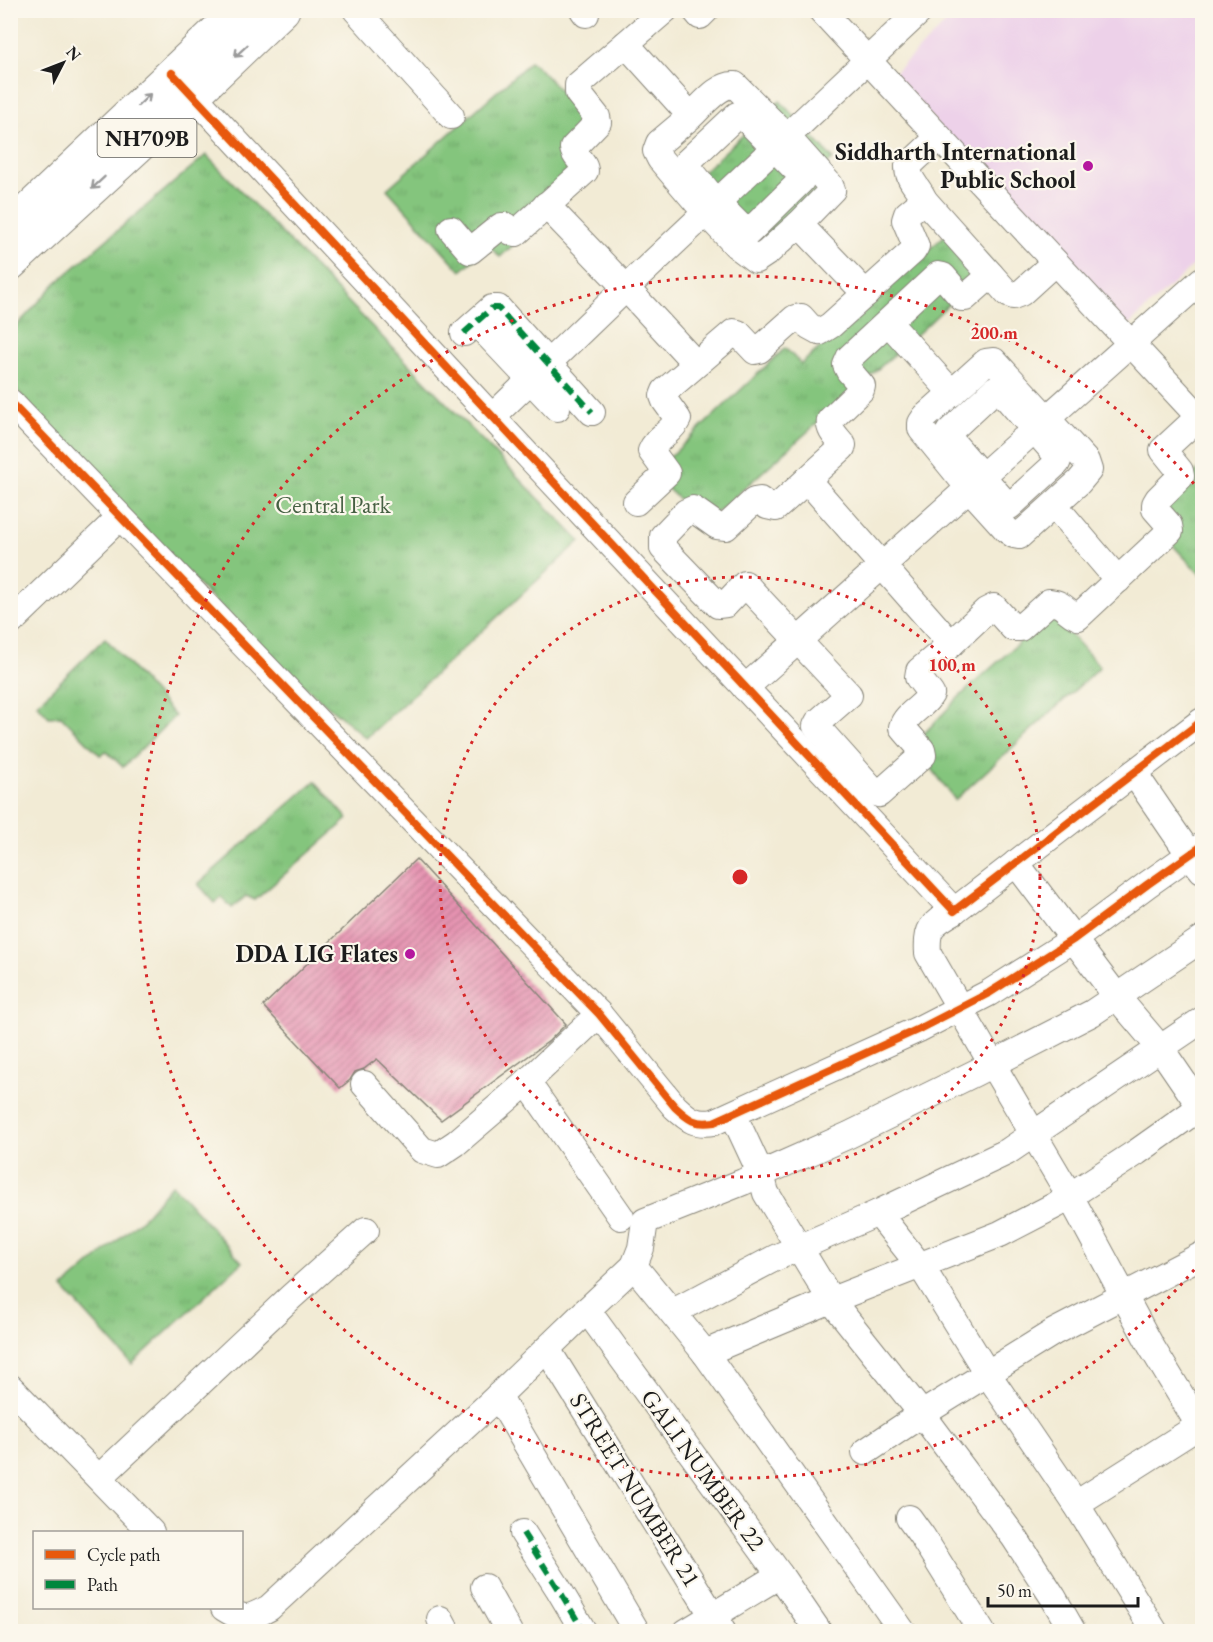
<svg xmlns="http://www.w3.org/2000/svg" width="1213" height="1642" font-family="'EB Garamond',serif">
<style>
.built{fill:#edd1e9}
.grass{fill:url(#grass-tufts);stroke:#50704c;stroke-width:1.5}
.building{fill:url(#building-hatch)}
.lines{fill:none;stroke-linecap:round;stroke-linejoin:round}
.minor-casing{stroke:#878478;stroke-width:28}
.highway-casing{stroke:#878478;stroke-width:35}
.minor{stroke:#fff;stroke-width:26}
.highway{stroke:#fff;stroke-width:33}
.quiet{stroke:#00873e;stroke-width:6;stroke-dasharray:12 6;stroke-linecap:butt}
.cycleway-casing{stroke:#fbf7ec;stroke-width:11}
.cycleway{stroke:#e8590c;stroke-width:8}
.oneway{stroke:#999}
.ring{fill:none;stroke:#d62828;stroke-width:3;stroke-dasharray:3 6}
.poi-dot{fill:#b5179e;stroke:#fbf7ec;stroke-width:2}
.labels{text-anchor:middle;stroke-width:4.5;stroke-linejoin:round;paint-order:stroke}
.shield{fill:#fbf7ec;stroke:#5f5e5a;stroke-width:1.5}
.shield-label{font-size:22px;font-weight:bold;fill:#1c1c1c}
.poi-label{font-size:24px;font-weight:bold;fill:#1c1c1c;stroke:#fbf7ec;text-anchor:end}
.park-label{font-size:24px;fill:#466043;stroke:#fbf7ec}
.street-label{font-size:24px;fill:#1c1c1c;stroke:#fbf7ec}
.centre{fill:#d62828;stroke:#fbf7ec;stroke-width:3}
.ring-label{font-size:18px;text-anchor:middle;font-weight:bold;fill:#d62828;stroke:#fbf7ec;stroke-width:4.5;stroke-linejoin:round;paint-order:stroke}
</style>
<defs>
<pattern id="grass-tufts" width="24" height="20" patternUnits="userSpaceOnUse" patternTransform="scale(1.5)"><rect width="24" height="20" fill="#84c57d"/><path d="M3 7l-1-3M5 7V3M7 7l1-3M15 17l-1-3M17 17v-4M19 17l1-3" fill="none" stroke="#71a96b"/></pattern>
<pattern id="building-hatch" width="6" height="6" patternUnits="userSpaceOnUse" patternTransform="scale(1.5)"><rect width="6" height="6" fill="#e693b1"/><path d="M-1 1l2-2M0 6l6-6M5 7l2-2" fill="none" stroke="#ba778f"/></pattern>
</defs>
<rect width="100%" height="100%" fill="#fbf7ec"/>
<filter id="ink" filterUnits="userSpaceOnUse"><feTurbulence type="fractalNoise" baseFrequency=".0167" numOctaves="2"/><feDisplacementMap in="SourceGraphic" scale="12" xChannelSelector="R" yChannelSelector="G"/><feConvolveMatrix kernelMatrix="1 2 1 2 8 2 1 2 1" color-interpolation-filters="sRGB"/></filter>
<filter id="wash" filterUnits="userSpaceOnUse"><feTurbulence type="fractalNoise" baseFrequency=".008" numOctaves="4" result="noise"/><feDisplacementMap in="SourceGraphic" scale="24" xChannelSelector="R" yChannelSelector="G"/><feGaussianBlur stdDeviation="1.35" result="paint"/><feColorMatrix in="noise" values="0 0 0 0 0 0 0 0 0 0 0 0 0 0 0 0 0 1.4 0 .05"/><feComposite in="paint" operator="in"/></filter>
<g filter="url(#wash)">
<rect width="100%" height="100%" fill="#f2ebd5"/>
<path class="built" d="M959,11H1202V257L1121,332L893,74Z"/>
<g class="grass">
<path d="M530,62L537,66L594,127L563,155L585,180L500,257L489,246L461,271L387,189Z"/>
<path d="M780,101L833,159L809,181L829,203L767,261L693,181Z"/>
<path d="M206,155L580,541L366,738L256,645L42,422L11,382V332L56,283Z"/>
<path d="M957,224L1000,272L962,291L924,328L703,525L685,505L652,474L785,348L801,364L866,308Z"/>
<path d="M1202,466V576L1147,518Z"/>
<path d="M1050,611L1100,667L955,800L930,766L912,746L959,697L1034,629Z"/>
<path d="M105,638L175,716L123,767L107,752L100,755L61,716L49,717L37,704Z"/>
<path d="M315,781L348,819L255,900L246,896L232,908L222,897L215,903L198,884Z"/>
<path d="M172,1184L242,1262L132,1364L63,1288L143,1218Z"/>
</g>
<g id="blocks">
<path class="building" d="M416,859L566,1024L549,1041L441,1120L377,1059L364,1069L355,1072L350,1080L340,1088L263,1006Z"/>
</g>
</g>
<g filter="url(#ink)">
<use href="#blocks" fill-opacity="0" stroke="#878478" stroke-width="1.5"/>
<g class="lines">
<g class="minor-casing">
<g id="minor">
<path d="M356,10L451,116"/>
<path d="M583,10L586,14"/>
<path d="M695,10L700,16L706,10"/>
<path d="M821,10L1202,420"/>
<path d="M626,44L691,116C703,105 718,84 735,85L787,137L830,185L832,190L799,224L768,252L756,260L736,245L706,213L660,159L656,151L659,143L691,116"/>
<path d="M181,82L492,417L954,911L1081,813L1202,721"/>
<path d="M737,115H742L801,175V181L749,232H746L717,203L687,166V162Z"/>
<path d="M924,200L1008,294L1013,296L1021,293L1055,262"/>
<path d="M546,205L626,288L696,364"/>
<path d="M799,224L866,294"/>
<path d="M451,229L470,251L501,226H506L511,232L516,233L585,171C585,162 574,158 573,148L598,122L597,117L578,93V85L665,10"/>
<path d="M888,322L952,393"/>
<path d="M464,333L492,308H498L592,412"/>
<path d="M486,333L557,408"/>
<path d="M994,361L1086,461L1089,470L1079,482L1019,536L1014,535L1007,530L969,488L921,429V423L925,417L986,362Z"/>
<path d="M995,389L1000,390L1059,458L1057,463L1010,506L1007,505L947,436L949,432Z"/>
<path d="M10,402L599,1014L675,1107C689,1120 695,1125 714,1122L919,1029L989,993L1074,939L1148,884L1202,846"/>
<path d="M492,417L626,288L921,10"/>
<path d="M807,480L951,644L986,611L994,607L1013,628H1020L1049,602C1066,604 1064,611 1078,617L1170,531L1169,525L1155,509V504L1158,499L1181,476L1180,471L1163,450L1202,414"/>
<path d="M636,502L667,473L651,451C656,438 672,432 678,419L665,401L663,396L665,391L734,332L738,333L755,351L759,350L795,318L801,317L809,326L820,332L831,325L913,251L916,246L905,220L907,214L924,200C919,187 907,180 908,166L939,137"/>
<path d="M1054,505L1118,580"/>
<path d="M10,623L120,517"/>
<path d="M951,644L919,671L918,677L931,694C924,707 906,713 902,727L922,750L923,755L879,794L875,792L816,726L818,722L849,695L745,584L726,604L718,605L663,548V536L686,512L693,509L717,526L726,527L754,501L760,500L767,506L776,508L842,448L843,445C837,437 828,430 830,420L861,390L862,386L849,371L846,365L849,358L938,275L943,276L962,298H965L991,275"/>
<path d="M745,688L1202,280"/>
<path d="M1134,773L1190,855L1202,870"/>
<path d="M1016,863L1117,997L1161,1049L1202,1109"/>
<path d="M954,911C933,924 926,926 928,953L992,1064L1070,1196L1151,1346L1202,1430"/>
<path d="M527,1082L599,1014"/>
<path d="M364,1084L422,1150L438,1155L456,1143L527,1082L621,1217"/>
<path d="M733,1114L761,1174L766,1193L831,1300L922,1414L1014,1537L1053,1597L1073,1632"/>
<path d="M878,1213L924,1271L987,1373L1076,1504L1155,1632"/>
<path d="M634,1266L705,1353L903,1632"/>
<path d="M587,1310L780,1575L819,1632"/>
<path d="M673,1312L775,1258L878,1213L1007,1152L1202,1020"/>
<path d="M547,1349L723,1632"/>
<path d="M705,1353L824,1303L1000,1234L1056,1205L1137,1152L1202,1106"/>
<path d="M10,1387L151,1532"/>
<path d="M498,1396L637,1632"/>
<path d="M865,1452L922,1414L1054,1332L1202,1255"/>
<path d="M99,1478L291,1297L366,1230"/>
<path d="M1076,1504L1202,1424"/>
<path d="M909,1518L922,1536L982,1632"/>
<path d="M523,1533L558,1588L584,1632"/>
<path d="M484,1587L509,1632"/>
<path d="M224,1608C245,1621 248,1619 269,1608L498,1396L587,1310L634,1266L641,1248L645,1221L743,1182L849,1135L975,1073L1092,1013L1202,939"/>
<path d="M440,1619L447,1632"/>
<path d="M686,1632L780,1575"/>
</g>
</g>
<g class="highway-casing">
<g id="highway">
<path d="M10,227L239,10"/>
<path d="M10,264L194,95L283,10"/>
</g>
</g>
<use href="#minor" class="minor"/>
<use href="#highway" class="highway"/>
<g class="quiet">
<path d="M464,333L492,308H498L592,412"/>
<path d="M523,1533L558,1588L584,1632"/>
</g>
<g class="cycleway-casing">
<g id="cycleway">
<path d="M172,73L954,911L1081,813L1202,721"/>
<path d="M10,402L599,1014L675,1107C689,1120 695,1125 714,1122L919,1029L989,993L1074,939L1148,884L1202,846"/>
</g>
</g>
<use href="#cycleway" class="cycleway"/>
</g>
<defs><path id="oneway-shaft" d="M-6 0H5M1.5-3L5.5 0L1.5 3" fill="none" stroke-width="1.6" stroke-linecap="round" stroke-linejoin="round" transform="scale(1.5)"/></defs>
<g class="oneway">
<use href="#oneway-shaft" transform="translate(241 51) rotate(137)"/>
<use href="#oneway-shaft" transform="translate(144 100) rotate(-44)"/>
<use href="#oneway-shaft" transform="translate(98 183) rotate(137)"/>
</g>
</g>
<g class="ring">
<circle cx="740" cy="877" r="300"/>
<path d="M1200 1263A601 601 0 1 1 1200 491"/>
</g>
<g class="poi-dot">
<circle cx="1088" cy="166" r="6"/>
<circle cx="410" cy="954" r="6"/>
</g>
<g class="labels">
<rect class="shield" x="97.5" y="119" width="99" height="38" rx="4.5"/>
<g class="shield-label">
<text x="147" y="146">NH709B</text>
</g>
<g class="poi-label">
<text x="1076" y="160">Siddharth International<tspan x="1076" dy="28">Public School</tspan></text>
<text x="398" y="962">DDA LIG Flates</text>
</g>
<g class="park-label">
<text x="333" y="513">Central Park</text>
</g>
<g class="street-label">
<text transform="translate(703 1470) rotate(54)" y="8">GALI NUMBER 22</text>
<text transform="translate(635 1490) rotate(58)" y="8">STREET NUMBER 21</text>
</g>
</g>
<circle cx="740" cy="877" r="9" class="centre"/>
<g class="ring-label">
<text x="994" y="339">200 m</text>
<text x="952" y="671">100 m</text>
</g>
<rect width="1213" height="1642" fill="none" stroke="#fbf7ec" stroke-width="36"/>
<rect x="33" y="1531" width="210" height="78" fill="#fbf7ec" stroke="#a29f99" stroke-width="1.5"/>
<rect x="45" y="1550" width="30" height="9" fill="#e8590c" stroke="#a29f99" stroke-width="1.5"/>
<text x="87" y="1561" font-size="18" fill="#1c1c1c">Cycle path</text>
<rect x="45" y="1580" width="30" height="9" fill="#00873e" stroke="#a29f99" stroke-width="1.5"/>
<text x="87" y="1591" font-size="18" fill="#1c1c1c">Path</text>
<g transform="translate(63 63) rotate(48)" stroke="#fbf7ec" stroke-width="4.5" paint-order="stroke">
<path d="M0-4.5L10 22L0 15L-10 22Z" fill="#1c1c1c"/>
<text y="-9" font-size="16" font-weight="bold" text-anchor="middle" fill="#1c1c1c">N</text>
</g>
<path d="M988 1597v9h150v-9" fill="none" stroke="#1c1c1c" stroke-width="3"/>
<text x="997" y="1597" font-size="18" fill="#1c1c1c" stroke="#fbf7ec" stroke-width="4.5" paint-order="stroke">50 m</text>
</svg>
